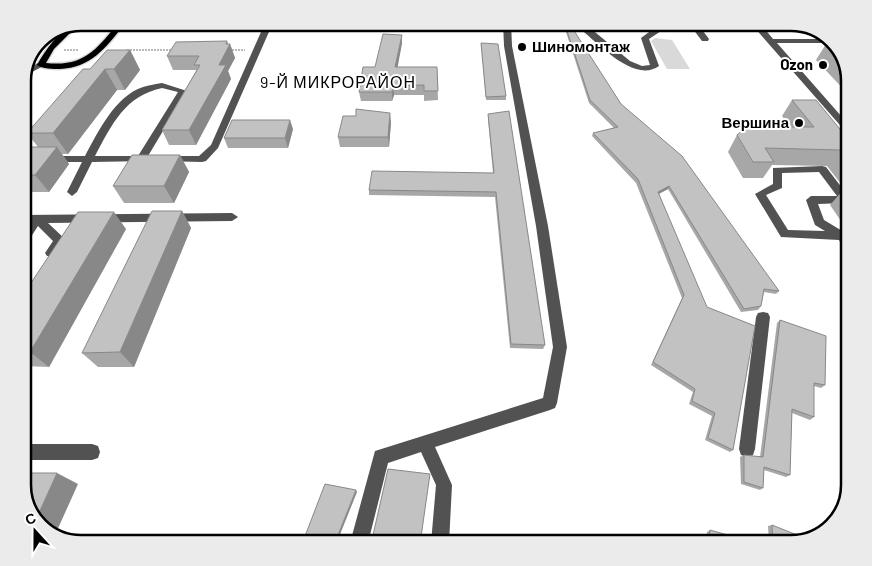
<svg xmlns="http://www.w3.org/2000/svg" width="872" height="566" font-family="Barlow,sans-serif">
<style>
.green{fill:#d9d9d9}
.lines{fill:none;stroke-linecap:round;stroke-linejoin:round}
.major-casing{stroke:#dbdbdb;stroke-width:3}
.path{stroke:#747474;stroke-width:2;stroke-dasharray:0.5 1;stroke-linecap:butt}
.minor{fill:#525252;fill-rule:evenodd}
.major{fill:#000;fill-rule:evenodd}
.wall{fill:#a7a7a7}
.shaded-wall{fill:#888}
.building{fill:#c2c2c2;stroke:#888}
.poi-dot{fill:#000;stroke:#fff;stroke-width:2}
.labels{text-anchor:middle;stroke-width:4;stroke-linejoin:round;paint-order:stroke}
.far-poi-label{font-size:15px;font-weight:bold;fill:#000;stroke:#fff;text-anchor:end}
.far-neighbourhood-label{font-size:16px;letter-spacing:1px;fill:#000;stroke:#fff}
.rim{fill:none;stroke:#000;stroke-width:2.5}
</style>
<rect width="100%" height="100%" fill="#fff"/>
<path class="green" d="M655,38L672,40L690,69H667L651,41Z"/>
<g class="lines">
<g class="major-casing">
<path id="major" d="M119,22L791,23L801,26H123C106,48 90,68 60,69C53,69 42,69 37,65C46,49 57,33 75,25L76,27L54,49L46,63C84,67 96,50 119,22Z"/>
</g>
<g class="path">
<path d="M64,50H78"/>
<path d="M127,50H173"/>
<path d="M229,50H245"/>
</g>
<g class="minor">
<path d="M503,22H511L512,46L548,226L567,347L557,403L555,408L550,410L435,447L452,485L449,543H431L436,485L421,452L388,463L368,543H350L375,451L543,398L553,347L536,226L504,46Z"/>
<path d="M265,23L272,25L218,148L206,161L202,162L161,161V157L165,156H199L211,145Z"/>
<path d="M578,23H584L630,61L642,66L650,65L641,38L661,23H667V27L649,39L659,66C634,84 597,42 578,27Z"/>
<path d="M691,23H697L709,39L708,41H702L690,25Z"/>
<path d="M754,23H760L773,39H827L829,43H777L849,125V133L846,132L754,27Z"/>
<path d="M38,63L45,65L23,77L26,70Z"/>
<path d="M162,83L187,91L148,156L150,159L149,161L92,162L77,192L72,196L67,192L82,162H23V156H85C98,132 115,96 143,87C149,85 156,84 162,83ZM162,88L178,92L138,156H95C112,124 125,96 162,88Z"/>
<path d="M822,166L826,167L849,197V202L845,203L818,204L824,220L844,232H849V252L845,251L839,240L781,237L755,194L773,184V168ZM819,172L837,196H811L806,200L815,225L825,231L788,230L766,195L782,188V173Z"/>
<path d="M232,213L238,217L232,221L48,223L66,240L55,256H47L45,253L53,241L38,226L27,243L23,244V231L28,223H23V215Z"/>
<path d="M763,312L768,313L770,317L755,449L753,455L747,457L741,455L739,449L756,317L758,313Z"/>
<path d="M23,444H92L98,446L100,452L98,458L92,460H23Z"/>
</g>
<use href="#major" class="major"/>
</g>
<g class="wall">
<path d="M566,28L621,104L779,291L776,294L764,292L761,306L758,310L741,312L668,189L659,194L733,450L730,452L705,440L712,416L689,404L693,392L651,365L682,298L636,183L592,136L593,133L614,128L589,103L566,32Z"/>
<path d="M402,35V43L397,67H437L438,100L424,101V95H394L392,101H361L359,92L375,67Z"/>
<path d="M227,41V44H230L235,58L228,71L231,79L196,145H169L162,130L196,71V70H173L167,56Z"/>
<path d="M829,42L849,78V95L816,60L826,44Z"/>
<path d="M481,43L506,96V100H486Z"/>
<path d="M130,50L140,70L125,90H117L68,154H62L69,164L49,192H23V147H38L27,133L90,69Z"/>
<path d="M792,100L844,134L849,136V221H841L830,205L844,189H845L827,166L772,165L763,178H743L728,152L737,135L790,127L782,116Z"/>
<path d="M488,114L545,345L543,349L510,348L495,197L369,195V190L493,173L488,119Z"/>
<path d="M391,122L389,147H340L338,137Z"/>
<path d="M293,129L288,148H228L224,138Z"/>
<path d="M180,155L189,172L174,203H124L113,186Z"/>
<path d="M182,211L191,228L134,367H98L82,353Z"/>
<path d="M126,229L49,367L23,366V295Z"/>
<path d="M780,320L825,385L821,388L814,386V417L810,420L792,413L790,475L786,477L764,470L763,488L760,490L741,484L740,457L744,455L760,457L777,323Z"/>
<path d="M772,525L791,544H769L768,526Z"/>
<path d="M710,530L741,544H706L707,532Z"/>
</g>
<g class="shaded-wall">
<path d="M402,35V43L396,76L395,67Z"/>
<path d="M227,41L229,47L230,44L235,58L228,71L231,79L196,145L189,130L219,65Z"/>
<path d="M130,50L140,70L125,90L114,69Z"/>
<path d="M105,69L117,90L68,154L53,133Z"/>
<path d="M393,86L394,95L392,101V92Z"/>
<path d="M390,113L391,122L389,147L388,137Z"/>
<path d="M290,120L293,129L288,148L285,138Z"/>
<path d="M57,147L69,164L49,192L35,175Z"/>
<path d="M180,155L189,172L174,203L164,186Z"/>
<path d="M669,186L668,189L656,195L658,192Z"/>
<path d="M182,211L191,228L134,367L120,352Z"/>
<path d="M114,212L126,229L49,367L30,352Z"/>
<path d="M57,473L78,484L55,535L49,533L38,515Z"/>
<path d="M356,490L357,492L339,537L338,535Z"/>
</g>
<g class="building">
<path d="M571,26L621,104L682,156L779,291L764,289L761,306L744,309L669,186L658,192L707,307L755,326L733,450L708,438L715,413L692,401L695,389L653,362L684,295L638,179L593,133L618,127L590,100L566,28Z"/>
<path d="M383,34L402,35L395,67H437L438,91H424V85L393,86L392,92H359L363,67H375Z"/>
<path d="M227,41L226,44H230L219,65H226L189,130H162L200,65H194L199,56H167L176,42Z"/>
<path d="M829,42L834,52L826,44Z"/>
<path d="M481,43L498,44L506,96L486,97Z"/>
<path d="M107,50H130L114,69H105L53,133H27L83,69H90Z"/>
<path d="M792,100H816L844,134L849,136V161L840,150L765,148L774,162H753L737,135L746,127H814Z"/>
<path d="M356,109L390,113L388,137H338L343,116H356Z"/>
<path d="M509,111L545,345L511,344L496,192L369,190L372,171L494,173L488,114Z"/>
<path d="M232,120H290L285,138H224Z"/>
<path d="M23,147H57L35,175H23Z"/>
<path d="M132,155H180L164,186H113Z"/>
<path d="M844,189H849V196Z"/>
<path d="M152,211H182L120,352L82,353Z"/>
<path d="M78,212H114L30,352H23V295Z"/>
<path d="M780,320L826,336L825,385L814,383V417L792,409L790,475L764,467L763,488L744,482V455L763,457Z"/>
<path d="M388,469L430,474L420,544H371Z"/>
<path d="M23,473H57L38,515L23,488Z"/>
<path d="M325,484L356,490L338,535L348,539V544H302Z"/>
<path d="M772,525L807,539L791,544H773Z"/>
<path d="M710,530L742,539L741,544H709Z"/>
</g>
<g class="poi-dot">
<circle cx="522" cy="47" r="5"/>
<circle cx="823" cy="65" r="5"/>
<circle cx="799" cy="123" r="5"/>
</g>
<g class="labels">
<g class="far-poi-label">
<text x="532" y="52" text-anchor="start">Шиномонтаж</text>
<text x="813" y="70">Ozon</text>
<text x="789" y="128">Вершина</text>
</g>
<g class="far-neighbourhood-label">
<text x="338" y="88">9-Й МИКРОРАЙОН</text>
</g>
</g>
<path d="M0 0H872V566H0ZM81 31H791A50 50 0 0 1 841 81V485A50 50 0 0 1 791 535H81A50 50 0 0 1 31 485V81A50 50 0 0 1 81 31Z" fill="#ebebeb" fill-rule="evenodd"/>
<path class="rim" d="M81 31H791A50 50 0 0 1 841 81V485A50 50 0 0 1 791 535H81A50 50 0 0 1 31 485V81A50 50 0 0 1 81 31Z"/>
<g transform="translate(35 531) rotate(339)" stroke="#ffffff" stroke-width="4" paint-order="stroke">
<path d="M0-4L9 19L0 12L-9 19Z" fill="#000000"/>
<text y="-8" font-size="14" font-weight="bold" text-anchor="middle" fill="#000000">С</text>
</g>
</svg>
